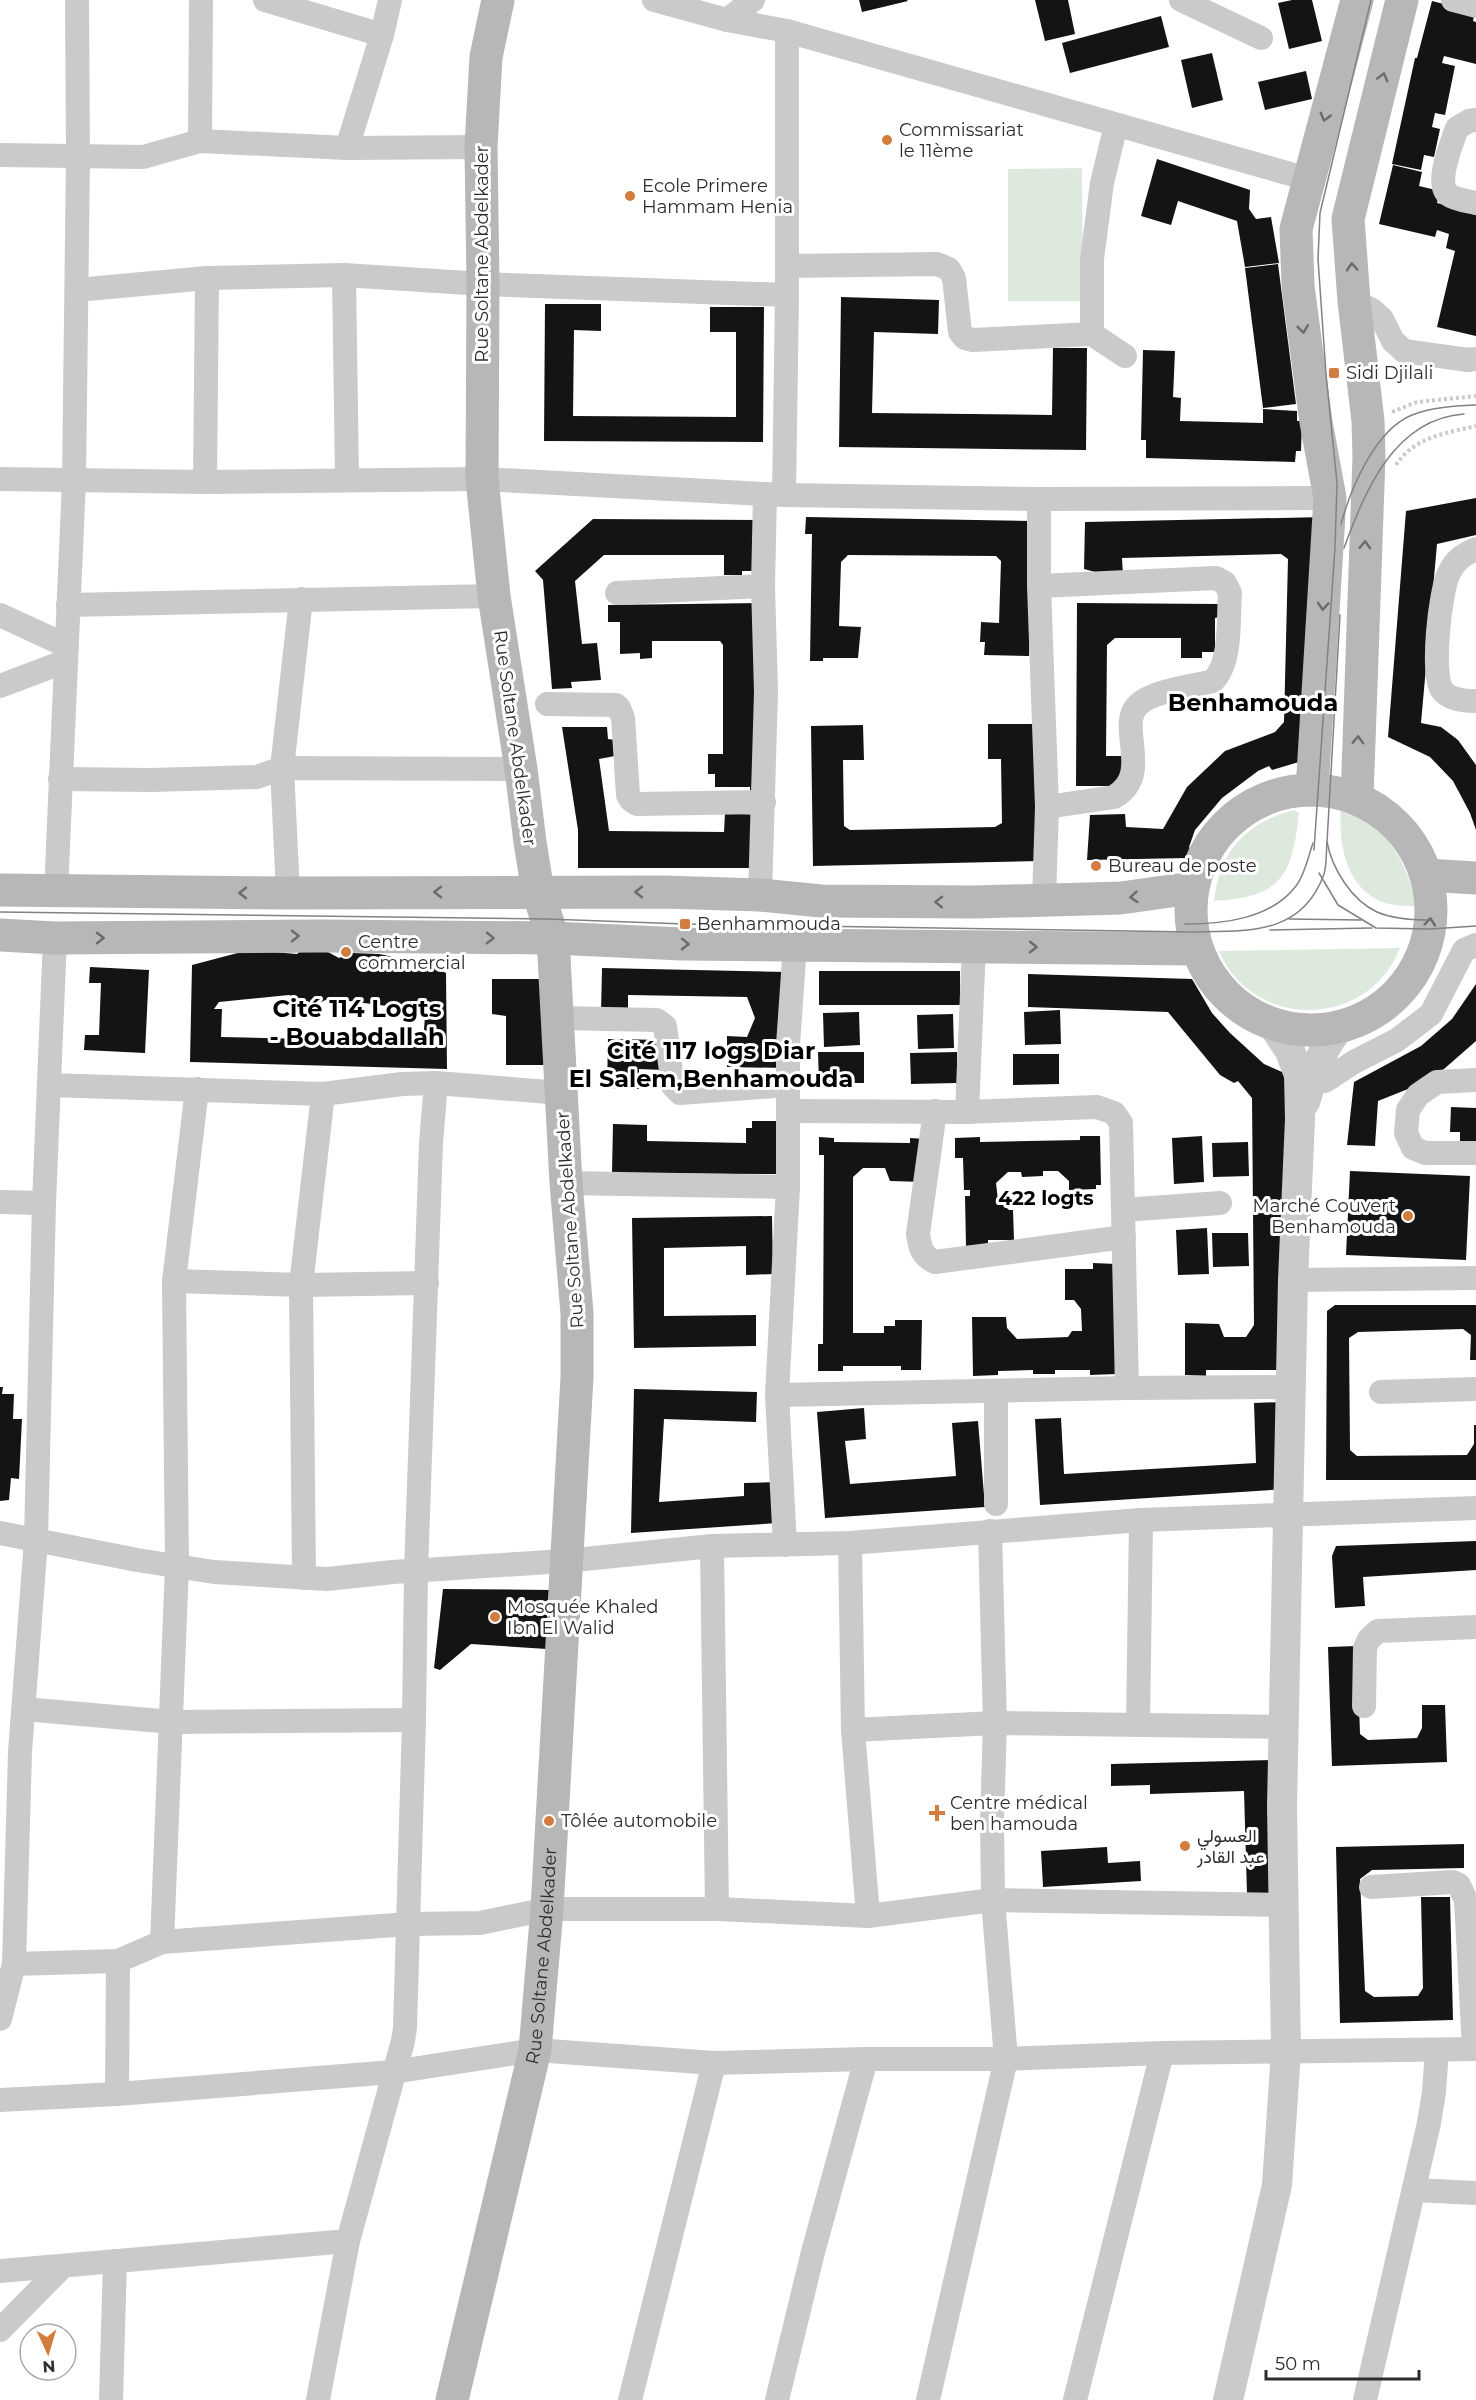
<svg xmlns="http://www.w3.org/2000/svg" width="1476" height="2400" font-family="Montserrat,Vazirmatn,sans-serif">
<style>
.green{fill:#dde9dc}
.building{fill:#141414;fill-rule:evenodd}
.lines{fill:none;stroke-linecap:round;stroke-linejoin:round}
.path{stroke:#cacaca;stroke-width:4;stroke-dasharray:3 3;stroke-linecap:butt}
.minor{stroke:#cacaca;stroke-width:24}
.tertiary{stroke:#cacaca;stroke-width:30}
.secondary{stroke:#b7b7b7;stroke-width:33}
.tram{stroke:#828282;stroke-width:1.5}
.oneway{stroke:#6b6b6b}
.poi-dot{fill:#d37c40;stroke:#fff;stroke-width:2}
.labels{text-anchor:middle;stroke-width:6;stroke-linejoin:round;paint-order:stroke}
.poi-label{font-size:18px;fill:#2d2d2d;stroke:#fff;text-anchor:start}
.street-label{font-size:18px;fill:#2d2d2d;stroke:#fff}
.neighbourhood-label{font-size:20px;font-weight:bold;fill:#000;stroke:#fff}
.district-label{font-size:24px;font-weight:bold;fill:#000;stroke:#fff}
</style>
<rect width="100%" height="100%" fill="#fff"/>
<g class="green">
<path d="M1082,168L1083,301H1008V169Z"/>
<path d="M1341,808C1388,827 1405,859 1417,906C1404,906 1392,906 1380,901C1345,886 1338,841 1341,808Z"/>
<path d="M1294,810L1299,813C1292,877 1281,897 1214,901C1219,852 1246,822 1294,810Z"/>
<path d="M1400,948C1369,1029 1253,1031 1219,951Z"/>
</g>
<g class="building">
<path d="M859,0H907L908,1L862,12Z"/>
<path d="M1035,0H1068L1075,34L1045,41Z"/>
<path d="M1292,0H1312L1322,41L1289,49L1278,3Z"/>
<path d="M1432,1L1475,12L1473,21L1476,22V64L1444,56L1442,63L1455,66L1445,115L1435,113L1432,127L1440,129L1434,157L1424,155L1421,170L1392,164L1415,58H1417Z"/>
<path d="M1161,16L1169,47L1070,73L1062,43Z"/>
<path d="M1212,53L1223,100L1192,108L1181,60Z"/>
<path d="M1306,71L1312,99L1265,110L1258,82Z"/>
<path d="M1157,159L1250,190L1249,209L1256,219L1271,217L1279,263L1245,267L1237,221L1178,201L1171,225L1141,216Z"/>
<path d="M1393,165L1422,172L1419,186L1440,191L1437,203L1476,212V336L1437,327L1455,251L1446,248L1449,234L1437,230L1435,237L1379,224Z"/>
<path d="M1278,264L1296,404L1263,408L1245,268Z"/>
<path d="M841,297L939,300L938,334L874,332L872,413L1052,415L1053,348H1087L1086,450L839,447Z"/>
<path d="M545,304H601V331L574,330L573,416L736,417V332H710V307H764L763,442L544,441Z"/>
<path d="M1143,350L1175,351L1173,397L1181,398L1180,421L1263,423V409L1297,411V421H1302L1301,451H1296L1295,462L1146,458V440H1141Z"/>
<path d="M1476,498V535L1437,544L1421,723L1441,727L1458,740L1476,765V830L1470,813L1453,781L1430,757L1388,737L1406,511Z"/>
<path d="M806,517L1034,521L1029,656L984,655L985,642H980L981,622L999,623L1001,561L996,556L848,555L841,562L839,626L861,627L858,658H823V661H810L812,534H805Z"/>
<path d="M1324,517L1309,759L1272,770L1269,766L1258,771L1222,798L1195,830L1189,847L1193,852L1188,858L1087,860L1090,815L1125,814L1126,827L1163,829L1187,787L1225,751L1275,732L1284,722L1288,559L1281,554L1122,558L1123,575H1106L1084,569L1085,522Z"/>
<path d="M593,519L759,520V571H742V575H724V555H604L575,581L582,644L597,643L601,680L571,682L572,688L552,689L543,580L535,571Z"/>
<path d="M761,603L763,792L750,793V787H715V774H708V754H723V645L720,641H652V658L640,659V653L620,654V622H608V605Z"/>
<path d="M1077,603L1219,604V617L1215,618V652H1202V658H1181V638H1115L1107,645L1106,756H1125V786H1076Z"/>
<path d="M988,724H1038L1041,861L813,866L811,726L863,725L864,760H843L844,826L850,830L995,827L1002,823L1001,759H988Z"/>
<path d="M562,727H607L608,739L615,740V756L599,759L609,831L724,832L725,813L759,815V868H578V830Z"/>
<path d="M303,949L326,951L339,958L352,953L379,954L428,964L446,973L447,1069L190,1062L192,965L249,950L297,954ZM289,995L315,1005L332,997L349,1001L417,1010L425,1016L423,1042L221,1037L222,1009H214L219,1002Z"/>
<path d="M90,967L149,970L145,1053L84,1050L85,1035H99L101,983H89Z"/>
<path d="M602,968L787,972L785,1068L727,1067V1036L747,1037L755,1018L747,997L628,995V1013H601Z"/>
<rect x="819" y="971" width="141" height="34"/>
<path d="M1028,974L1192,979L1212,1013L1230,1033L1264,1064L1289,1075V1370H1206V1376L1185,1375V1323L1219,1324L1224,1337H1246L1254,1325L1252,1098L1238,1081L1234,1083L1220,1075L1168,1012L1028,1007Z"/>
<path d="M492,979H553L556,1065H506V1016L492,1014Z"/>
<path d="M1476,984V1041L1444,1069L1408,1089L1378,1101L1375,1146L1347,1145L1354,1082L1421,1046L1452,1019Z"/>
<path d="M1060,1010L1061,1044L1025,1045L1024,1012Z"/>
<path d="M859,1012L860,1045L824,1047L823,1013Z"/>
<path d="M953,1014L954,1048L918,1049L917,1015Z"/>
<path d="M608,1039L665,1040L664,1070L639,1069V1089L607,1088Z"/>
<path d="M818,1052H864V1083H819Z"/>
<path d="M957,1052V1083L911,1084L910,1053Z"/>
<path d="M1013,1054H1059V1084L1013,1085Z"/>
<path d="M1451,1107L1476,1108V1142H1460V1132H1450Z"/>
<path d="M752,1121H783V1174L612,1173L613,1124L647,1125V1141L746,1143V1128H752Z"/>
<path d="M1080,1136H1100L1101,1185H1096V1189L1069,1190V1181L1058,1171H1043V1176L1022,1177L1021,1172H1008L996,1183L998,1200L1009,1210H1013L1014,1240H988V1245L966,1246L965,1196H970V1190H964L963,1158H955V1138L980,1137V1142L1080,1140Z"/>
<path d="M1202,1136L1204,1182L1174,1184L1172,1138Z"/>
<path d="M819,1137L834,1138V1142L910,1143V1138L925,1139L924,1182L890,1181L885,1168H863L853,1177V1333H884V1326H895V1320H922L921,1370H901V1366H843V1371H818V1344H823L824,1155H819Z"/>
<path d="M1248,1142L1249,1176L1213,1177L1212,1143Z"/>
<path d="M1350,1171L1470,1176L1466,1260L1346,1255Z"/>
<path d="M772,1216L773,1274L746,1275V1246L664,1248V1316L756,1315V1346L634,1348L632,1218Z"/>
<path d="M1207,1228L1209,1274L1178,1275L1176,1230Z"/>
<path d="M1212,1233H1248L1249,1266L1213,1267Z"/>
<path d="M1093,1263L1116,1264L1117,1374L1090,1375V1370H1055V1374H1033V1370L998,1371V1375L973,1376L972,1317H1006L1007,1328L1017,1339L1068,1337L1072,1331H1082L1081,1309L1074,1300H1065V1269H1093Z"/>
<path d="M1335,1305H1476V1360H1470L1471,1335L1463,1329L1358,1332L1349,1338L1350,1450L1357,1456L1467,1455L1474,1444V1425H1476V1480H1326L1327,1311Z"/>
<path d="M0,1387H3L2,1394H14L13,1419H22L19,1479L11,1478L9,1500L0,1501Z"/>
<path d="M634,1389L757,1392L756,1422L664,1419L659,1502L744,1496V1483L779,1482L778,1523L631,1533Z"/>
<path d="M1281,1402L1286,1489L1040,1505L1035,1419L1061,1418L1064,1474L1256,1463L1254,1403Z"/>
<path d="M864,1408L866,1439L845,1441L850,1484L956,1476L952,1423L978,1421L985,1507L825,1518L817,1412Z"/>
<path d="M1476,1541V1570L1363,1577L1365,1606L1335,1608L1332,1556L1336,1546Z"/>
<path d="M443,1589L551,1590L547,1649L471,1644L440,1670L434,1668Z"/>
<path d="M1357,1646L1360,1734L1368,1740L1417,1738L1422,1728V1705H1445L1447,1762L1332,1766L1328,1647Z"/>
<path d="M1273,1760L1276,1893L1247,1894L1244,1791L1150,1794V1785L1111,1786V1764Z"/>
<path d="M1464,1844V1868L1372,1870L1360,1879L1365,1991L1374,1997L1418,1996L1423,1988L1421,1897H1450L1453,2020L1340,2023L1336,1847Z"/>
<path d="M1107,1847L1108,1863L1140,1861L1141,1881L1043,1887L1041,1851Z"/>
</g>
<g class="lines">
<g class="path">
<path d="M1392,412L1417,402L1476,396"/>
<path d="M1396,465C1414,437 1446,433 1476,426"/>
</g>
<g class="minor">
<path d="M265,0L382,35"/>
<path d="M654,0L727,20L787,31L1308,179"/>
<path d="M1181,0L1261,38"/>
<path d="M1453,0L1476,6"/>
<path d="M727,20L753,0"/>
<path d="M1476,120L1469,121L1457,128C1452,143 1434,185 1449,195C1456,200 1468,201 1476,203"/>
<path d="M1116,125L1102,183L1092,259V334L1125,356"/>
<path d="M200,141L201,0"/>
<path d="M347,148L382,35L390,0"/>
<path d="M0,155L143,157L200,141L347,148L481,147"/>
<path d="M787,266L937,264L949,269L954,278L960,332L965,338L973,340L1092,334"/>
<path d="M344,275L347,480"/>
<path d="M77,290L207,278L344,275L483,284L787,295"/>
<path d="M1354,301L1372,310L1382,319L1393,341L1404,351L1468,360L1476,359"/>
<path d="M0,479L205,482L482,479L784,495L1039,499L1330,498"/>
<path d="M205,482L207,278"/>
<path d="M784,495L787,295V31"/>
<path d="M1039,499V586L1047,807L1044,900"/>
<path d="M1476,549C1464,554 1455,560 1449,573C1440,591 1431,674 1442,690C1449,700 1465,701 1476,701"/>
<path d="M1039,586L1216,578L1225,583L1230,593C1228,619 1232,662 1213,681C1194,686 1151,691 1138,705C1116,726 1154,774 1114,797L1047,807"/>
<path d="M617,593L763,586"/>
<path d="M68,605L494,596"/>
<path d="M0,615L67,646"/>
<path d="M0,686L66,661"/>
<path d="M547,704L616,705L619,708L623,718L628,795L631,800L637,804L764,802"/>
<path d="M60,779L151,780L257,777L282,768L521,769"/>
<path d="M56,892L74,481L78,156L77,0"/>
<path d="M288,893L282,768L301,599"/>
<path d="M760,895L766,692L763,586L765,494"/>
<path d="M558,1018L657,1020L665,1026L673,1086L680,1093L787,1085"/>
<path d="M1476,1080L1437,1082L1418,1095L1408,1110L1406,1133L1413,1148L1425,1153H1476"/>
<path d="M1312,1082L1325,1081L1354,1062L1397,1040L1431,1014L1464,950L1476,945"/>
<path d="M49,1085L323,1094L402,1084L436,1083L562,1093"/>
<path d="M789,1111L967,1112L1097,1107L1114,1113L1121,1123L1127,1388"/>
<path d="M935,1111L918,1234C920,1248 922,1256 935,1262L1124,1237"/>
<path d="M967,1112L974,946"/>
<path d="M566,1183L788,1187"/>
<path d="M0,1202L44,1203"/>
<path d="M1123,1210L1220,1203"/>
<path d="M1293,1280L1476,1278"/>
<path d="M174,1281L301,1285L427,1283"/>
<path d="M1381,1392L1476,1389"/>
<path d="M777,1395L1127,1388L1292,1387"/>
<path d="M996,1504V1391"/>
<path d="M0,1533L137,1560L214,1572L327,1579L393,1572L565,1561L712,1546L850,1543L1141,1520L1476,1508"/>
<path d="M850,1543L853,1730L868,1916"/>
<path d="M785,1545L777,1395L788,1187V1045L795,945"/>
<path d="M712,1546L717,1909"/>
<path d="M304,1578L301,1285L323,1094"/>
<path d="M1364,1706L1365,1648L1369,1639L1378,1631L1476,1627"/>
<path d="M24,1709L172,1722L414,1720"/>
<path d="M1138,1725L1141,1520"/>
<path d="M853,1730L995,1723L1284,1727"/>
<path d="M1371,1887L1453,1882L1459,1885L1466,1900L1474,2049"/>
<path d="M162,1942L177,1566L174,1281L197,1089"/>
<path d="M14,1964L118,1961L162,1942L409,1924L480,1923L547,1909H717L868,1916L993,1900L1284,1905"/>
<path d="M0,2019L14,1964L20,1752L36,1540L44,1203L55,938"/>
<path d="M117,2094L118,1961"/>
<path d="M0,2100L117,2094L393,2072L535,2050L714,2063L866,2059H1006L1162,2053L1476,2049"/>
<path d="M1414,2190L1476,2193"/>
<path d="M0,2271L348,2241"/>
<path d="M0,2330L63,2266"/>
<path d="M111,2400L115,2261"/>
<path d="M318,2400L348,2241L403,2041L405,2028L414,1720L416,1571L431,1143L436,1083"/>
<path d="M630,2400L714,2063"/>
<path d="M777,2400L813,2252L866,2059"/>
<path d="M928,2400L1006,2059L993,1900L992,1820L995,1723L990,1531"/>
<path d="M1075,2400L1162,2053"/>
<path d="M1365,2400L1429,2123L1434,2092L1437,2050"/>
</g>
<g class="tertiary">
<path d="M1305,1102C1314,1074 1321,1048 1341,1026"/>
<path d="M1228,2400L1277,2185L1286,2051L1282,1806L1293,1280L1300,1119L1299,1075L1290,1051L1272,1024"/>
</g>
<g class="secondary">
<path d="M1312,790L1330,498L1316,422L1298,286L1296,229L1357,0"/>
<circle cx="1311" cy="910" r="120"/>
<path d="M1357,799L1369,457L1368,421L1354,301L1348,219L1402,0"/>
<path d="M1426,875L1476,878"/>
<path d="M0,890L288,893L663,892L760,895L821,901L976,902L1121,898L1192,888"/>
<path d="M0,935L55,938L322,936L553,938L682,944L1196,949"/>
<path id="s1" d="M452,2400L535,2050L547,1909L577,1377V1313L566,1183L553,938L538,892L530,842L521,769L494,596L482,479L483,284L481,147L486,57L498,0"/>
</g>
<g class="tram">
<path d="M1341,524C1351,488 1375,430 1412,415C1432,407 1455,406 1476,405"/>
<path d="M1344,548C1365,491 1394,419 1464,414"/>
<path d="M1340,615L1327,842C1332,868 1351,900 1377,912C1391,918 1413,920 1428,920"/>
<path d="M1314,850L1335,548L1337,483L1326,374L1318,259L1320,213L1371,0"/>
<path d="M1319,873L1338,905L1376,928L1430,929L1476,926"/>
<path d="M0,912L547,919L685,924L1192,932C1246,931 1302,936 1324,874C1327,864 1326,852 1327,842"/>
<path d="M1289,919L1361,920"/>
<path d="M1185,924C1223,924 1271,919 1296,886C1305,875 1308,857 1313,843"/>
<path d="M1270,930L1372,928"/>
</g>
</g>
<defs><path id="oneway-chevron" d="M-2-3.5L2.5 0L-2 3.5" fill="none" stroke-width="1.6" stroke-linecap="round" stroke-linejoin="round" transform="scale(1.5)"/></defs>
<g class="oneway">
<use href="#oneway-chevron" transform="translate(1383 77) rotate(-76)"/>
<use href="#oneway-chevron" transform="translate(1325 117) rotate(105)"/>
<use href="#oneway-chevron" transform="translate(1352 267) rotate(-94)"/>
<use href="#oneway-chevron" transform="translate(1303 329) rotate(83)"/>
<use href="#oneway-chevron" transform="translate(1365 545) rotate(-88)"/>
<use href="#oneway-chevron" transform="translate(1323 606) rotate(94)"/>
<use href="#oneway-chevron" transform="translate(1358 740) rotate(-88)"/>
<use href="#oneway-chevron" transform="translate(438 892) rotate(180)"/>
<use href="#oneway-chevron" transform="translate(639 892) rotate(-180)"/>
<use href="#oneway-chevron" transform="translate(243 893) rotate(-180)"/>
<use href="#oneway-chevron" transform="translate(1134 897) rotate(175)"/>
<use href="#oneway-chevron" transform="translate(939 902) rotate(-179)"/>
<use href="#oneway-chevron" transform="translate(1430 922) rotate(-85)"/>
<use href="#oneway-chevron" transform="translate(295 936)"/>
<use href="#oneway-chevron" transform="translate(100 938)"/>
<use href="#oneway-chevron" transform="translate(490 938) rotate(1)"/>
<use href="#oneway-chevron" transform="translate(685 944) rotate(1)"/>
<use href="#oneway-chevron" transform="translate(1033 947) rotate(1)"/>
</g>
<g class="poi-dot">
<circle cx="887" cy="140" r="6"/>
<circle cx="630" cy="196" r="6"/>
<rect x="1328" y="367" width="12" height="12" rx="3"/>
<circle cx="1096" cy="866" r="6"/>
<rect x="679" y="918" width="12" height="12" rx="3"/>
<circle cx="346" cy="952" r="6"/>
<circle cx="1408" cy="1216" r="6"/>
<circle cx="495" cy="1617" r="6"/>
<path d="M934 1804h6v6h6v6h-6v6h-6v-6h-6v-6h6z"/>
<circle cx="549" cy="1821" r="6"/>
<circle cx="1185" cy="1846" r="6"/>
</g>
<g class="labels">
<g class="poi-label">
<text x="899" y="136">Commissariat<tspan x="899" dy="21">le 11ème</tspan></text>
<text x="642" y="192">Ecole Primere<tspan x="642" dy="21">Hammam Henia</tspan></text>
<text x="1346" y="379">Sidi Djilali</text>
<text x="1108" y="872">Bureau de poste</text>
<text x="697" y="930">Benhammouda</text>
<text x="358" y="948">Centre<tspan x="358" dy="21">commercial</tspan></text>
<text x="1396" y="1212" text-anchor="end">Marché Couvert<tspan x="1396" dy="21">Benhamouda</tspan></text>
<text x="507" y="1613">Mosquée Khaled<tspan x="507" dy="21">Ibn El Walid</tspan></text>
<text x="950" y="1809">Centre médical<tspan x="950" dy="21">ben hamouda</tspan></text>
<text x="561" y="1827">Tôlée automobile</text>
<text x="1197" y="1842">العسولي<tspan x="1197" dy="21">عبد القادر</tspan></text>
</g>
<g class="street-label">
<text transform="translate(482 254) rotate(-90)" y="6">Rue Soltane Abdelkader</text>
<text transform="translate(515 738) rotate(82)" y="6">Rue Soltane Abdelkader</text>
<text transform="translate(570 1220) rotate(-94)" y="6">Rue Soltane Abdelkader</text>
<text dy="6" stroke="none"><textPath href="#s1" startOffset="454">Rue Soltane Abdelkader</textPath></text>
</g>
<g class="neighbourhood-label">
<text x="1046" y="1205">422 logts</text>
</g>
<g class="district-label">
<text x="1253" y="711">Benhamouda</text>
<text x="357" y="1017">Cité 114 Logts<tspan x="357" dy="28">- Bouabdallah</tspan></text>
<text x="711" y="1059">Cité 117 logs Diar<tspan x="711" dy="28">El Salem,Benhamouda</tspan></text>
</g>
</g>
<g transform="translate(48 2352) rotate(176)"><circle r="28" fill="#ffffff" stroke="#ababab" stroke-width="1.5"/>
<path d="M0-4.5L10 22L0 15L-10 22Z" fill="#d37c40"/>
<text y="-9" font-size="16" font-weight="bold" text-anchor="middle" fill="#2d2d2d">N</text>
</g>
<path d="M1266 2370v9h153v-9" fill="none" stroke="#2d2d2d" stroke-width="3"/>
<text x="1275" y="2370" font-size="18" fill="#2d2d2d" stroke="#ffffff" stroke-width="4.5" paint-order="stroke">50 m</text>
</svg>
